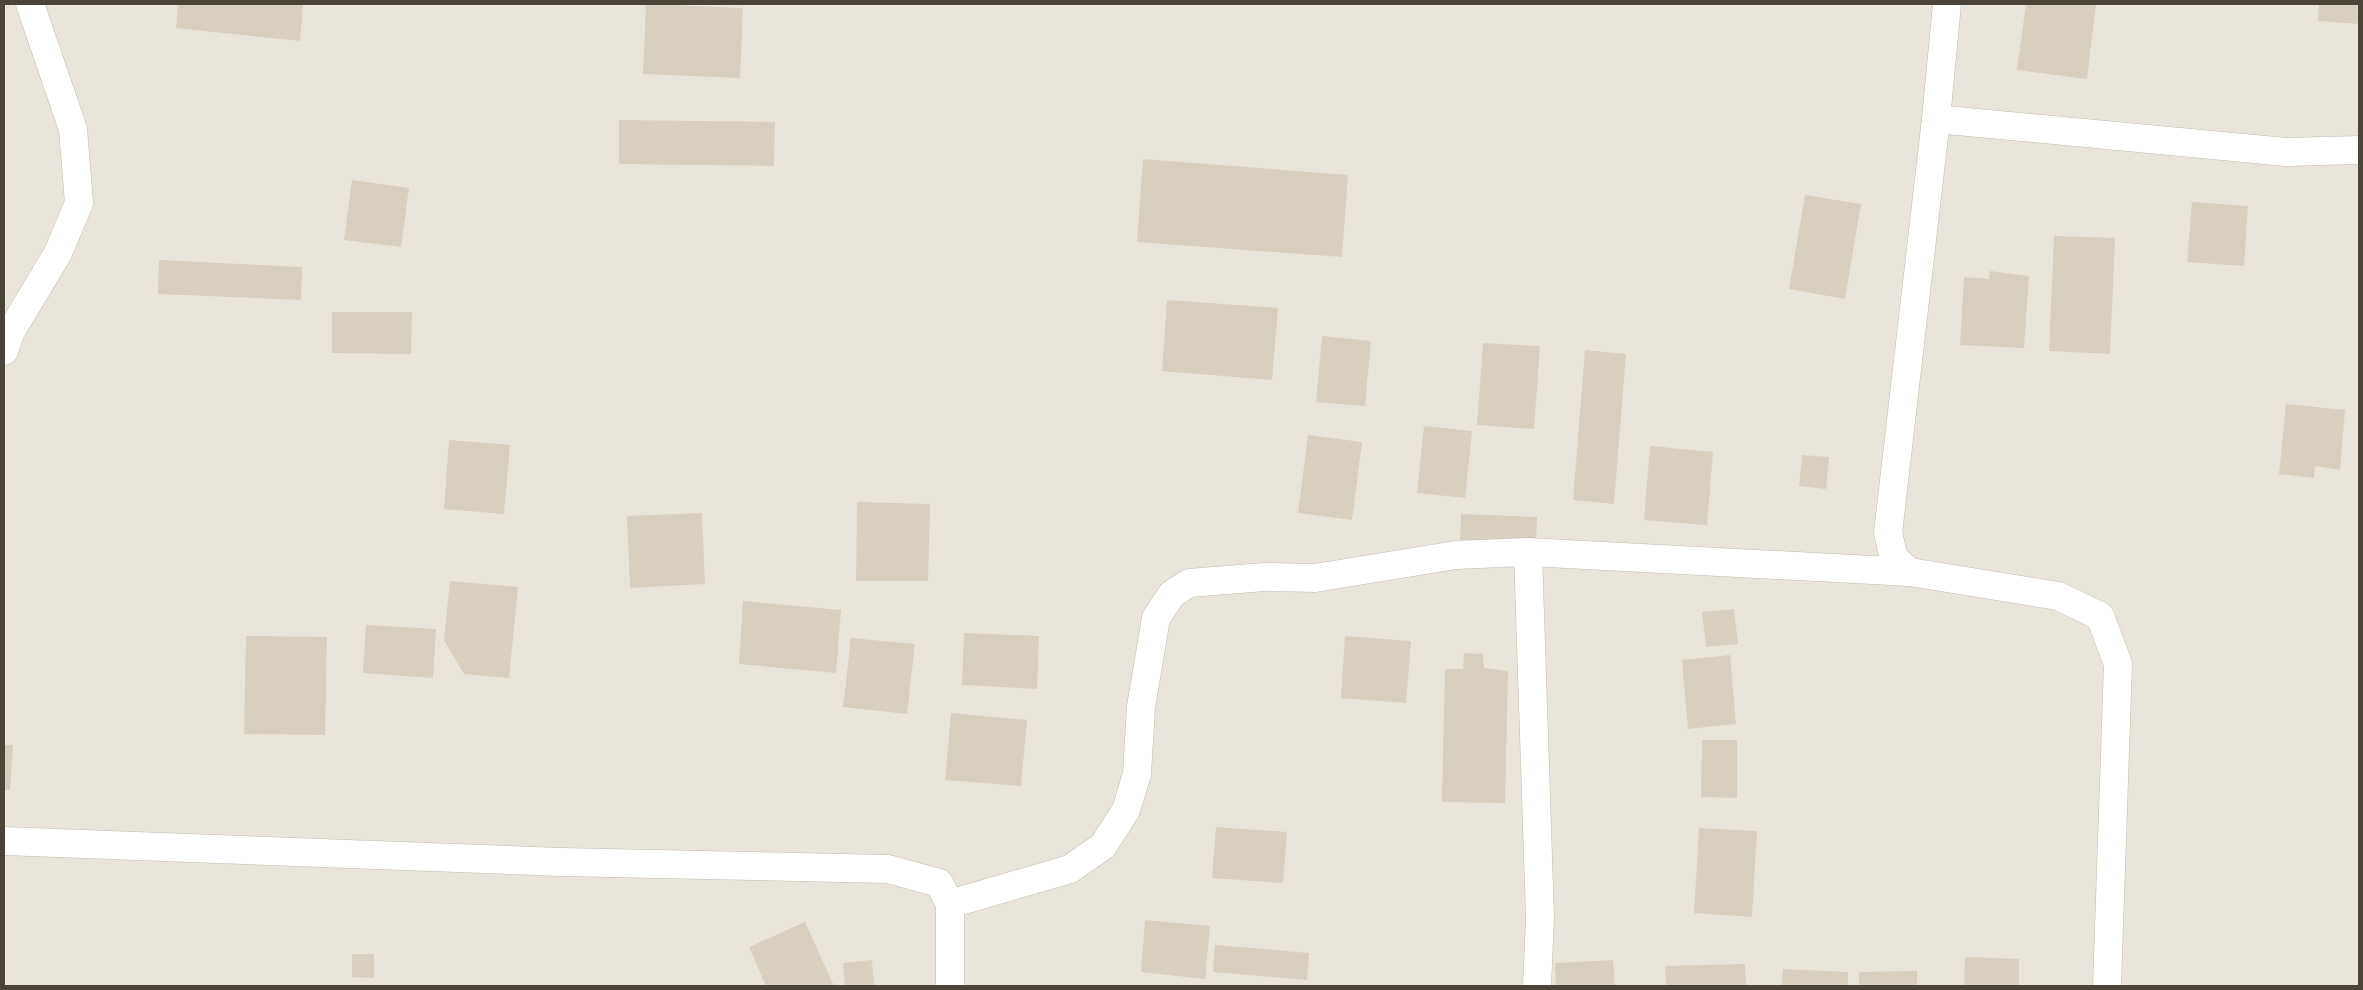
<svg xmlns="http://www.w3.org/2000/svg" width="2363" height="990" font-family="'PT Sans Narrow',sans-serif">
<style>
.residential{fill:#eae5da}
.building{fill:#d8cfc1}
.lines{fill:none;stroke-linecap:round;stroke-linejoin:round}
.minor-casing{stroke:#c2bbae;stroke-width:29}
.minor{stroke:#fff;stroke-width:28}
</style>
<rect width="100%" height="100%" fill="#f6f3ec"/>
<rect class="residential" x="4" y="4" width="2355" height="982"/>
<g class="building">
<path d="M178,4H303L300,41L176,28Z"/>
<path d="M646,4L743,8L740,78L643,74Z"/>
<path d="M2026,4H2096L2087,79L2017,70Z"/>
<path d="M2319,4H2359V24L2318,21Z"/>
<path d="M619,120L775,122L774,166L619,164Z"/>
<path d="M1143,159L1348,175L1342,257L1137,242Z"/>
<path d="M352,180L409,188L401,247L344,240Z"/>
<path d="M1805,195L1861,204L1845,299L1789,289Z"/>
<path d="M2192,202L2248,206L2244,266L2187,262Z"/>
<path d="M2054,236L2115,238L2110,354L2049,351Z"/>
<path d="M159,260L302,267L301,300L158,294Z"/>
<path d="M1990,271L2029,276L2024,348L1960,345L1964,277L1989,279Z"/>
<path d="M1167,300L1278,308L1272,380L1162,371Z"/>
<path d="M332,312H412L411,354L332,353Z"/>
<path d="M1322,336L1371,341L1365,406L1316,402Z"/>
<path d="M1483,343L1540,346L1534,429L1477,425Z"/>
<path d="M1585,350L1626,354L1614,504L1573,500Z"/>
<path d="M2286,404L2345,410L2340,470L2315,466L2314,478L2279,474Z"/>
<path d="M1424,426L1472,431L1465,498L1417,493Z"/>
<path d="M1308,435L1362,442L1352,520L1298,513Z"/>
<path d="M449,440L510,445L504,514L444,509Z"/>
<path d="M1650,446L1713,452L1707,525L1644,520Z"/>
<path d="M1802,455L1829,457L1826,489L1799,486Z"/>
<path d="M857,502L930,504L928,581H856Z"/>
<path d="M702,513L705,584L630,588L627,516Z"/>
<path d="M1461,514L1537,517L1536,544L1460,540Z"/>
<path d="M450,581L518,587L509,678L464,674L444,640Z"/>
<path d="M743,601L841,610L836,673L739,664Z"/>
<path d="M1734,609L1738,644L1706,647L1702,612Z"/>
<path d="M366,625L436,629L433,678L363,673Z"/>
<path d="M964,633L1039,636L1037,689L962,685Z"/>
<path d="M246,636L327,637L325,735L244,734Z"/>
<path d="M1345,636L1411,641L1406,703L1341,698Z"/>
<path d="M851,638L915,644L907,714L843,707Z"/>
<path d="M1464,653L1483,654L1484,668L1508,671L1505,803L1442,802L1445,669H1463Z"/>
<path d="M1730,655L1736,724L1688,729L1682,660Z"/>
<path d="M951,713L1027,720L1021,786L945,780Z"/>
<path d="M1702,740H1737V798L1701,797Z"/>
<path d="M4,745H13L10,790H4Z"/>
<path d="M1216,827L1287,832L1283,883L1212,878Z"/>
<path d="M1699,828L1757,831L1752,917L1694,913Z"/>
<path d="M1145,920L1210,926L1205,979L1141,972Z"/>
<path d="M805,922L834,986H766L749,947Z"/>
<path d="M1215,945L1309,953L1307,980L1213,972Z"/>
<path d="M352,954H374V978L352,977Z"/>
<path d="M1965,957L2019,959V986H1964Z"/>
<path d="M872,960L874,986H845L843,963Z"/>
<path d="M1613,960L1615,986H1556L1555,963Z"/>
<path d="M1745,964L1746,986H1666L1665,966Z"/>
<path d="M1783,969L1848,972V986H1782Z"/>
<path d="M1917,971V986H1859V972Z"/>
</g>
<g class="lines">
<g class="minor-casing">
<g id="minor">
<path d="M1947,4L1936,119L1888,533L1894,558L1910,572L2058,596L2100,616L2118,664L2107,986"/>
<path d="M1936,119L2286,152L2359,150"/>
<path d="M4,351L11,331L58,253L79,203L73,129L30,4"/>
<path d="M1528,552L1540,918L1537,986"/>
<path d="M4,841L561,862L888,869L939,883L950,904V986"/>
<path d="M950,904L1070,869L1103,846L1126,810L1137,774L1141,707L1156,618L1172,594L1189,583L1264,577L1315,578L1456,555L1528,552L1910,572"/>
</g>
</g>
<use href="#minor" class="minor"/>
</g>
<rect width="2363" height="990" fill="none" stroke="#4b4439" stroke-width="10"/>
</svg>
